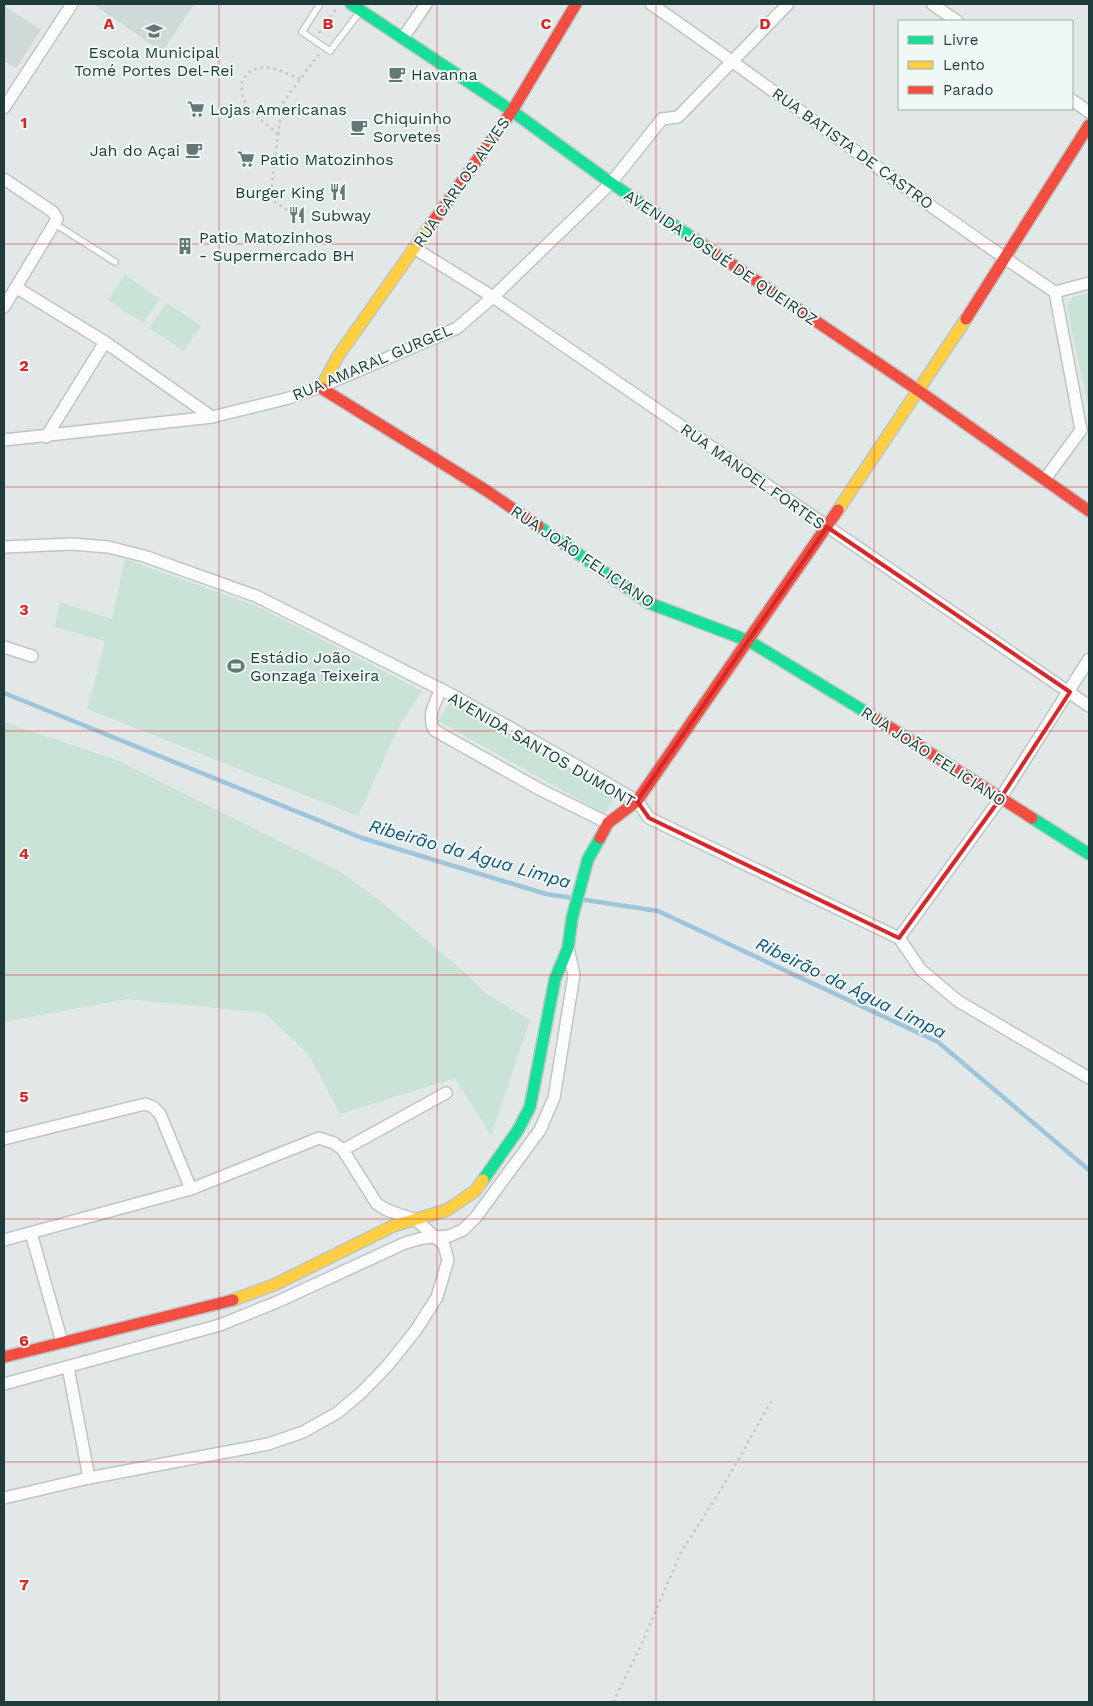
<svg xmlns="http://www.w3.org/2000/svg" width="1093" height="1706" font-family="'Work Sans',sans-serif">
<style>
.built{fill:#cfdad8}
.green{fill:#c9e3d7}
.lines{fill:none;stroke-linecap:round;stroke-linejoin:round}
.stream{stroke:#9fc5da;stroke-width:4.5}
.lane-casing{stroke:#bfc5c4;stroke-width:8}
.street-casing{stroke:#bfc5c4;stroke-width:14}
.fast-casing{stroke:#bec6c5;stroke-width:14}
.slow-casing{stroke:#bec6c5;stroke-width:14}
.jam-casing{stroke:#bec6c5;stroke-width:14}
.path{stroke:#bfc8c7;stroke-width:2.5;stroke-dasharray:2.5 4;stroke-linecap:butt}
.lane{stroke:#fbfcfb;stroke-width:5.5}
.street{stroke:#fbfcfb;stroke-width:11}
.fast{stroke:#16e098;stroke-width:11}
.slow{stroke:#ffcf43;stroke-width:11}
.jam{stroke:#f24e42;stroke-width:11}
.marked{fill:none;stroke:#d62828;stroke-width:4;stroke-linejoin:round}
.grid{fill:none;stroke:#d62828;stroke-width:1;stroke-opacity:0.55}
.labels{text-anchor:middle;stroke-width:4;stroke-linejoin:round;paint-order:stroke}
.poi-label{font-size:16px;fill:#1f3c3b;stroke:#eff8f5;text-anchor:start}
.street-label{font-size:16px;fill:#1f3c3b;stroke:#eff8f5}
.water-label{font-size:18px;font-style:italic;fill:#14547d;stroke:#eff8f5}
.grid-label{font-size:16px;text-anchor:middle;font-weight:bold;fill:#d62828;stroke:#eff8f5;stroke-width:4;stroke-linejoin:round;paint-order:stroke}
</style>
<rect width="100%" height="100%" fill="#e2e8e7"/>
<g class="built">
<path d="M93,4H194L162,52Z"/>
<path d="M4,6L41,30L16,68L4,61Z"/>
</g>
<g class="green">
<path d="M125,275L160,299L143,323L108,300Z"/>
<path d="M1089,293V411L1067,306L1073,297Z"/>
<path d="M167,303L201,326L184,351L149,328Z"/>
<path d="M125,559L254,605L422,691L400,724L358,816L87,709L105,641L55,627L60,602L112,619Z"/>
<path d="M451,701L615,797L605,814L438,721Z"/>
<path d="M4,722L119,761L336,869L374,896L462,970L485,993L530,1020L491,1135L455,1078L340,1114L309,1055L265,1013L126,999L4,1022Z"/>
</g>
<g class="lines">
<path class="stream" d="M4,693L362,838L546,894L658,911L938,1042L1089,1170"/>
<g class="lane-casing">
<g id="lane">
<path d="M320,4L302,32L330,51L359,13"/>
<path d="M55,224L115,262"/>
</g>
</g>
<g class="street-casing">
<g id="street">
<path d="M651,4C787,98 918,201 1055,292"/>
<path d="M932,4L957,21"/>
<path d="M403,38L426,4"/>
<path d="M1072,100L1089,112"/>
<path d="M4,108L72,4"/>
<path d="M4,179L53,212L57,219L4,307"/>
<path d="M414,248L493,297L1089,706"/>
<path d="M17,288L105,342L212,417"/>
<path d="M1055,292L1081,430"/>
<path d="M1055,292L1089,283"/>
<path d="M46,437L105,342"/>
<path d="M4,440L212,417L289,398L320,387L457,328L493,297L611,183L662,119L678,117L788,4"/>
<path d="M1045,479L1081,430"/>
<path d="M4,547L72,544L108,547L144,556L256,596L454,696L560,756L637,801L649,818L899,938L921,970L958,1001L1089,1078"/>
<path d="M4,647L32,656"/>
<path d="M441,689C435,703 427,715 434,730L539,789L608,823"/>
<path d="M899,938L1000,799L1089,659"/>
<path d="M4,1139L145,1104L153,1107L160,1114L191,1189"/>
<path d="M31,1233L62,1342"/>
<path d="M4,1240L191,1189L319,1138L334,1143L343,1150L446,1093"/>
<path d="M68,1367L89,1478"/>
<path d="M4,1384L220,1325L277,1302L405,1243L423,1238L449,1236L463,1230L476,1217L540,1130L554,1098L574,975L568,948"/>
<path d="M4,1498L89,1478L268,1444L303,1432L337,1413L362,1392L388,1365L416,1330L437,1297L448,1260L444,1245L416,1220L387,1210L377,1204L343,1150"/>
</g>
</g>
<g class="fast-casing">
<g id="fast">
<path d="M351,4L512,111L611,183L705,246"/>
<path d="M538,526L649,603L749,641L869,714"/>
<path d="M1032,818L1089,854"/>
<path d="M483,1180L518,1130L530,1107L555,979L568,948L572,918L588,859L600,838"/>
</g>
</g>
<g class="slow-casing">
<g id="slow">
<path d="M321,388L338,356L430,226"/>
<path d="M838,510L966,319"/>
<path d="M233,1300L276,1284L393,1226L447,1210L475,1191L483,1180"/>
</g>
</g>
<g class="jam-casing">
<g id="jam">
<path d="M430,226L512,111L576,4"/>
<path d="M705,246L919,391L1089,511"/>
<path d="M966,319L1089,125"/>
<path d="M321,388L487,491L538,526"/>
<path d="M869,714L1032,818"/>
<path d="M600,838L608,823L637,801L838,510"/>
<path d="M4,1357L233,1300"/>
</g>
</g>
<g class="path">
<path d="M319,33L336,9"/>
<path d="M278,134C266,124 249,112 243,97C241,92 241,82 244,78C259,58 281,71 300,79"/>
<path d="M287,210L270,199L282,104L319,54"/>
<path d="M613,1702L639,1650L680,1554L725,1483L772,1400"/>
</g>
<use href="#lane" class="lane"/>
<use href="#street" class="street"/>
<use href="#fast" class="fast"/>
<use href="#slow" class="slow"/>
<use href="#jam" class="jam"/>
</g>
<path class="marked" d="M827,527L1070,692L1000,799L899,938L649,818L637,801Z"/>
<path class="grid" d="M219,4V1702M437,4V1702M656,4V1702M874,4V1702M4,244H1089M4,487H1089M4,731H1089M4,975H1089M4,1219H1089M4,1462H1089"/>
<defs>
<g id="school-bare" transform="scale(1.35)"><path d="M0-5L7-2L0 1L-7-2ZM-4 1L0 2.5L4 1V4Q0 6-4 4Z" fill="#637877" stroke="#eff8f5" stroke-width="2.5" paint-order="stroke"/></g>
<g id="cafe-bare" transform="scale(1.35)"><path d="M-5.5-4.5H6V0H3Q3 3.5 0 3.5H-2.5Q-5.5 3.5-5.5 0ZM3-3.2v2h1.7v-2ZM-6 4.5H4V6H-6Z" fill="#637877" stroke="#eff8f5" stroke-width="2.5" paint-order="stroke"/></g>
<g id="supermarket-bare" transform="scale(1.35)"><path d="M-6-5.5h2.5l.6 2H6L4.5 2H-2.5L-4.4-4H-6ZM-1.5 3.2a1.3 1.3 0 1 0 .1 0ZM3 3.2a1.3 1.3 0 1 0 .1 0Z" fill="#637877" stroke="#eff8f5" stroke-width="2.5" paint-order="stroke"/></g>
<g id="restaurant-bare" transform="scale(1.35)"><path d="M-5-6h1v4h1v-4h1v4h1v-4h1v5L-1.5 .5V6h-2V.5L-5-1ZM5-6V6H3V1.5H1.5Q1.5-4 5-6Z" fill="#637877" stroke="#eff8f5" stroke-width="2.5" paint-order="stroke"/></g>
<g id="building-bare" transform="scale(1.35)"><path d="M-4-6H4V6H1V3H-1V6H-4ZM-2.5-4.3h1.7v1.8h-1.7ZM.8-4.3h1.7v1.8H.8ZM-2.5-1h1.7V.8h-1.7ZM.8-1h1.7V.8H.8Z" fill="#637877" stroke="#eff8f5" stroke-width="2.5" paint-order="stroke"/></g>
<g id="stadium-bare" transform="scale(1.35)"><path d="M0-5a6.5 5 0 1 0 0 10a6.5 5 0 1 0 0-10ZM-3.5-1.8h7v3.6h-7Z" fill="#637877" stroke="#eff8f5" stroke-width="2.5" paint-order="stroke"/></g>
</defs>
<g fill-rule="evenodd">
<use href="#school-bare" x="154" y="31"/>
<use href="#cafe-bare" x="397" y="74"/>
<use href="#supermarket-bare" x="196" y="109"/>
<use href="#cafe-bare" x="359" y="127"/>
<use href="#cafe-bare" x="194" y="150"/>
<use href="#supermarket-bare" x="246" y="159"/>
<use href="#restaurant-bare" x="338" y="192"/>
<use href="#restaurant-bare" x="297" y="215"/>
<use href="#building-bare" x="185" y="246"/>
<use href="#stadium-bare" x="236" y="666"/>
</g>
<g class="labels">
<g class="poi-label">
<text x="154" y="58" text-anchor="middle">Escola Municipal<tspan x="154" dy="18">Tomé Portes Del-Rei</tspan></text>
<text x="411" y="80">Havanna</text>
<text x="210" y="115">Lojas Americanas</text>
<text x="373" y="124">Chiquinho<tspan x="373" dy="18">Sorvetes</tspan></text>
<text x="180" y="156" text-anchor="end">Jah do Açai</text>
<text x="260" y="165">Patio Matozinhos</text>
<text x="324" y="198" text-anchor="end">Burger King</text>
<text x="311" y="221">Subway</text>
<text x="199" y="243">Patio Matozinhos<tspan x="199" dy="18">- Supermercado BH</tspan></text>
<text x="250" y="663">Estádio João<tspan x="250" dy="18">Gonzaga Teixeira</tspan></text>
</g>
<g class="street-label">
<text transform="translate(853 148) rotate(36)" y="6">RUA BATISTA DE CASTRO</text>
<text transform="translate(461 182) rotate(-55)" y="6">RUA CARLOS ALVES</text>
<text transform="translate(721 257) rotate(34)" y="6">AVENIDA JOSUÉ DE QUEIROZ</text>
<text transform="translate(372 362) rotate(-23)" y="6">RUA AMARAL GURGEL</text>
<text transform="translate(753 476) rotate(35)" y="6">RUA MANOEL FORTES</text>
<text transform="translate(583 556) rotate(34)" y="6">RUA JOÃO FELICIANO</text>
<text transform="translate(542 749) rotate(30)" y="6">AVENIDA SANTOS DUMONT</text>
<text transform="translate(934 756) rotate(33)" y="6">RUA JOÃO FELICIANO</text>
</g>
<g class="water-label">
<text transform="translate(470 854) rotate(16)" y="6">Ribeirão da Água Limpa</text>
<text transform="translate(851 988) rotate(26)" y="6">Ribeirão da Água Limpa</text>
</g>
</g>
<g class="grid-label">
<text x="109" y="29">A</text>
<text x="328" y="29">B</text>
<text x="546" y="29">C</text>
<text x="765" y="29">D</text>
<text x="24" y="128">1</text>
<text x="24" y="371">2</text>
<text x="24" y="615">3</text>
<text x="24" y="859">4</text>
<text x="24" y="1102">5</text>
<text x="24" y="1346">6</text>
<text x="24" y="1590">7</text>
</g>
<rect width="1093" height="1706" fill="none" stroke="#1f3c3b" stroke-width="10"/>
<rect x="898" y="20" width="175" height="90" fill="#eff8f5" stroke="#9cadab"/>
<rect x="908" y="36" width="25" height="8" fill="#16e098" stroke="#9cadab"/>
<text x="943" y="45" font-size="15" fill="#1f3c3b">Livre</text>
<rect x="908" y="61" width="25" height="8" fill="#ffcf43" stroke="#9cadab"/>
<text x="943" y="70" font-size="15" fill="#1f3c3b">Lento</text>
<rect x="908" y="86" width="25" height="8" fill="#f24e42" stroke="#9cadab"/>
<text x="943" y="95" font-size="15" fill="#1f3c3b">Parado</text>
</svg>
